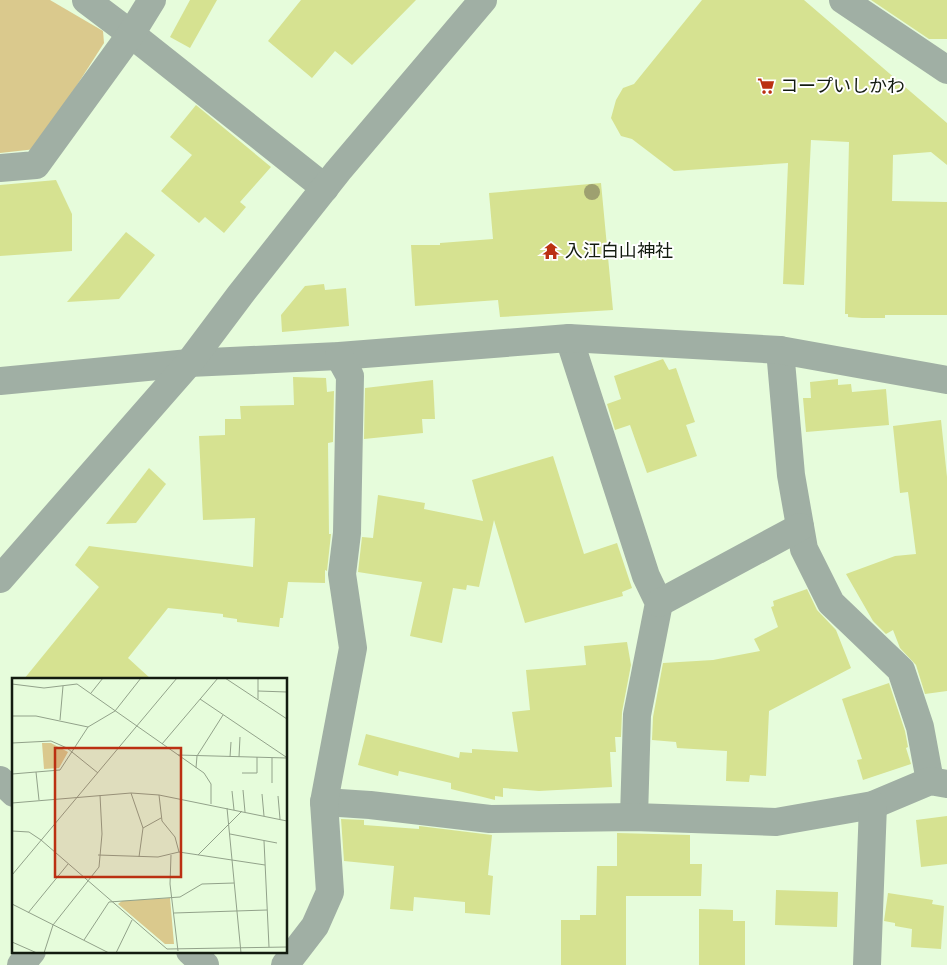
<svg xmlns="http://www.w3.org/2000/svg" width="947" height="965" font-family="Spectral,'Noto Sans JP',serif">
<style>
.green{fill:#dac98d}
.building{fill:#d6e291}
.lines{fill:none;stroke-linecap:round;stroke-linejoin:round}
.minor{stroke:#a0afa4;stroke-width:28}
.tree{fill:#9ea070}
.labels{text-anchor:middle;stroke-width:4;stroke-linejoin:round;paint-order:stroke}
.poi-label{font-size:18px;fill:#131b10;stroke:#fff;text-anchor:start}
.inset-road{fill:none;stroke:#92a28a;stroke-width:1}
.view{fill:#bb3012;fill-opacity:0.15;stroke:#bb3012;stroke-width:2.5}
.inset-edge{fill:none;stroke:#131b10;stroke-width:2.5}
</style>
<rect width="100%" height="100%" fill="#e6fcdb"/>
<path class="green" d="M0,0H50L103,31L104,43L36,149L0,153Z"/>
<g class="building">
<path d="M190,0H217L190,48L170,37Z"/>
<path d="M301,0H416L352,65L335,51L312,78L268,41Z"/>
<path d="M702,0H804L947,123V165L931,152L893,155L892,201L947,202V315H885V318H862L848,317V314H845L849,142L811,140L804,285L783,284L788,163L674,171L632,139L621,136L611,118L616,100L623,88L634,84Z"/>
<path d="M871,0H947V39H929Z"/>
<path d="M196,105L271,167L240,202L246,207L224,233L205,217L199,223L161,191L192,155L170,137Z"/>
<path d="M56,180L72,214V251L0,256V185Z"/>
<path d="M601,183L613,310L500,317L498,300L415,306L411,245H440V243L493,239L489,193Z"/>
<path d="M126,232L155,255L119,299L67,302Z"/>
<path d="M324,284L325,290L346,288L349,326L282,332L281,315L305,286Z"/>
<path d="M663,359L669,370L676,368L695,422L686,425L697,456L647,473L630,425L615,430L607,404L621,399L614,376Z"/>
<path d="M293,377L326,378L327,392L334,391L333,442L328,443L329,534H331L327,571L325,570V583L288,582L283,618H280L279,627L237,622V619L223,617V614L168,608L128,658L151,679H24L99,587L75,565L89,546L253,567L255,518L203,520L199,436L225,435V419H241L240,406L294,405Z"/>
<path d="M838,379V385L851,384L852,392L886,389L889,425L806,432L803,398H811L810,382Z"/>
<path d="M433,380L435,419H422L423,433L364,439L365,388Z"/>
<path d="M941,420L947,477V691L925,694L916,665L900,648L893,630L886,634L873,621L846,574L895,556L916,554L908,492L900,493L893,426Z"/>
<path d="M553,456L584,554L617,543L632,588L622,592L623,596L525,623L494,520L479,587L467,585L466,590L453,588L442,643L410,636L422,582L358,572L362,537L373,538L378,495L425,503L424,509L483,521L472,480Z"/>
<path d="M149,468L166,484L136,523L106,524Z"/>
<path d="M807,589L817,610L836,630L851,668L769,711L766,776L750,775L749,782L726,781L727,751L677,748L676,742L652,740L653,717L663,663L713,660L760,651L754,639L778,627L771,607L774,606L773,601Z"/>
<path d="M627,642L631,665L622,712L621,737H615L616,752H610L612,787L539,791L503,788V797L495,796V800L451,789V783L399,771L398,776L358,765L366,734L459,758L460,752L472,753V749L518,752L512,712L530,710L526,670L586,665L584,646Z"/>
<path d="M889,683L905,731L908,747L906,748L911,764L863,780L857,760L862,759L842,699Z"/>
<path d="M947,816V864L921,867L916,820Z"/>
<path d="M341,819L364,820V825L419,829V826L492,835L488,875L493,876L490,915L465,913V902L414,897L413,911L390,909L394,866L344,861Z"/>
<path d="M617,833L690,835V864H702L701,896H626V965H561V920H580V915H596L597,866H617Z"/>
<path d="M776,890L838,892L837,927L775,925Z"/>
<path d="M888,893L933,900L932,904L944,906L941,949L911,947L912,929L895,926V923L884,921Z"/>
<path d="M699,909L733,910V921H745V965H699Z"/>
</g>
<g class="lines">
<g class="minor">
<path d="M86,0L131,34L325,188"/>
<path d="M843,0L947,70"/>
<path d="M0,168L36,165L131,34L152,0"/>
<path d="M569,338L646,576L659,603L637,715L634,817"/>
<path d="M780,350L791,475L804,549L831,603L901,670L920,727L930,781"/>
<path d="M0,381L189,363L339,356L569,338L780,350L947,380"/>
<path d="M0,579L189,363L240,295L338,171L483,0"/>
<path d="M659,603L800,527"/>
<path d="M0,780L14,793"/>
<path d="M324,802L370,805L490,819L634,817L776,822L873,805L930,781L947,784"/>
<path d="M190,951L205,965"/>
<path d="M21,965L32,951"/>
<path d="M285,965L315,926L330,892L324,802L353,648L342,574L347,533L350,376L339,356"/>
<path d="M867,965L873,805"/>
</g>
</g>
<circle class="tree" cx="592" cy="192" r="8"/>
<defs>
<g id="supermarket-bare" transform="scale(1.35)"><path d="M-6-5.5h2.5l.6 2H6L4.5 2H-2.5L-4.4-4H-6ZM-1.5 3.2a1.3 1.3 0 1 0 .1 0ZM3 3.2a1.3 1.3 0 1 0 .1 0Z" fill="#bb3012" stroke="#fff" stroke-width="2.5" paint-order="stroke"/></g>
<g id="temple-bare" transform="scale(1.35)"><path d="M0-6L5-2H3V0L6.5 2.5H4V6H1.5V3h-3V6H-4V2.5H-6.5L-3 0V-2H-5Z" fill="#bb3012" stroke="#fff" stroke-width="2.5" paint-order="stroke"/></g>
</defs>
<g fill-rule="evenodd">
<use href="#supermarket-bare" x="766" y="86"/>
<use href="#temple-bare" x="551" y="251"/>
</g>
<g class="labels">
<g class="poi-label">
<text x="780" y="92">コープいしかわ</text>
<text x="565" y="257">入江白山神社</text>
</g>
</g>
<g transform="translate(12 678)">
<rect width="275" height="275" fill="#e6fcdb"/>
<path d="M30,65H39L56,74L47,90L32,91ZM158,220L162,266H153L106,226L110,223Z" fill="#dac98d"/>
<path class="inset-road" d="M213,0L275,41M0,6L32,10L65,6L192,95L199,106V126M246,13L275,14M79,15L91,0M188,21L274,79M246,21V0M0,38H24L76,49M48,42L51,8M0,65L39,63L55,70L86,95M150,66L206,0M166,77L275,80M218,79L219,64M227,79L228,59M184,90L185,78L211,37M24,94L27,122M230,95H245V79M0,96L48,92L76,49L103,33L129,0M260,105V80M231,112L233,134M220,113L222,132M119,115L131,150L127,179M250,116L252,138M147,117L150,143L163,159L167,174M266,118L268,141M0,125L119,115L147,117L275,143M215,130L229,275M131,150L149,140M0,153L17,154L29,162L155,271L275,269M218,156L265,165M252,163L257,269M86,177L146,179L167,174L253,187M159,177L158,206L166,273M186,177L230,133M0,197L165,0M0,226L97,275M16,235L56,186M162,235L255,232M72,262L97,224L168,219L190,206L222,205M0,264L25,275M32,275L41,247L87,189L90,156L88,117M104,275L120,242"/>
<path class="view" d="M43,70H169V199H43Z"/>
<rect width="275" height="275" class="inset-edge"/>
</g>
</svg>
